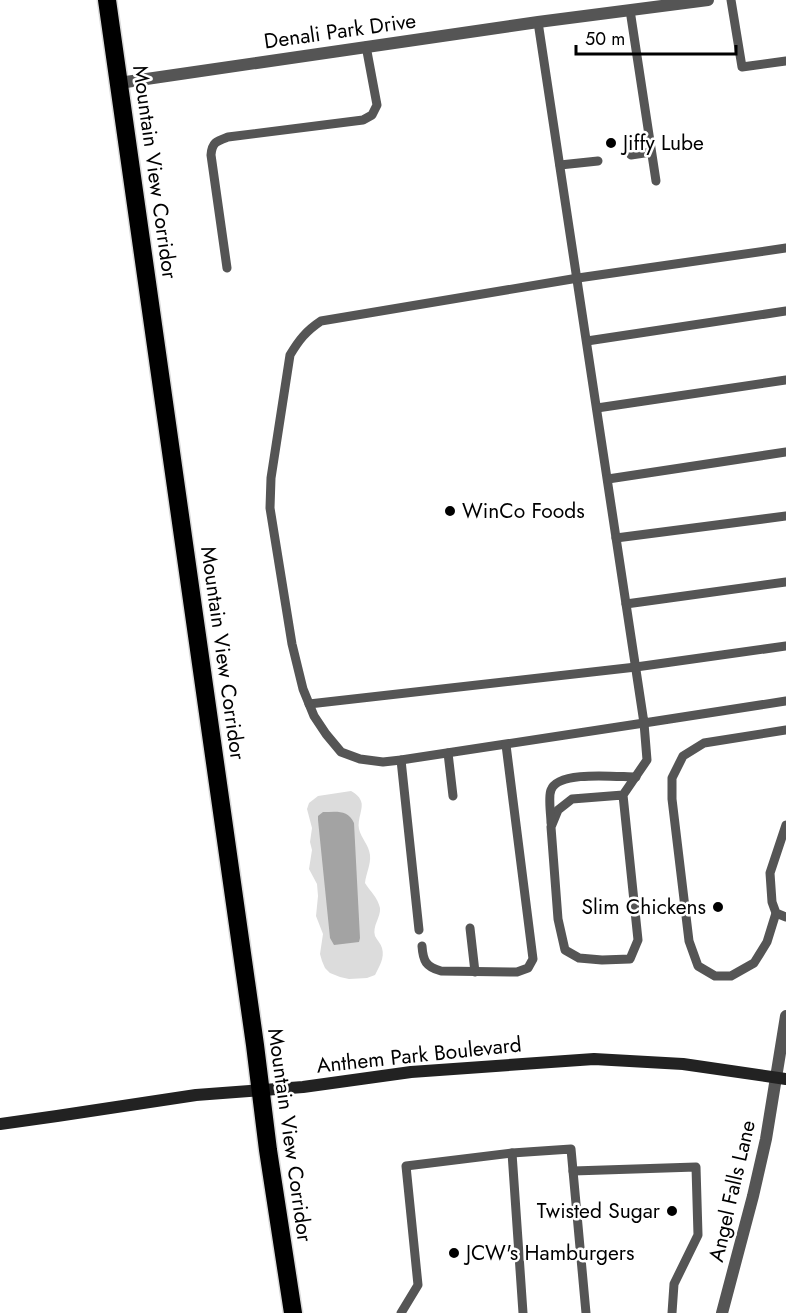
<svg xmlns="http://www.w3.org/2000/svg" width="786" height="1313" font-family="Jost,sans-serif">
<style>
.green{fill:#dcdcdc}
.water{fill:#a3a3a3}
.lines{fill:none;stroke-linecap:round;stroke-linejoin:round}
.highway-casing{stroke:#dbdbdb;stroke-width:21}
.lane{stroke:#555;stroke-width:9}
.street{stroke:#555;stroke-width:12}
.secondary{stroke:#222;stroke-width:12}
.highway{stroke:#000;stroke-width:18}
.poi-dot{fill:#000;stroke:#fff;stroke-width:2}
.labels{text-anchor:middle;stroke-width:5;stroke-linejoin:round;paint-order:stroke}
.street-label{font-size:21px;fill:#000;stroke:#fff}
.poi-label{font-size:21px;fill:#000;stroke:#fff;text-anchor:start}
</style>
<rect width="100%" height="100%" fill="#fff"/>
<path class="green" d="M351,791C355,793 359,796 361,801C364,808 357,819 359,829C361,838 369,845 370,855C371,864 366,874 365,883C370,891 378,898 380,908C381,917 372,926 375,936C377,940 381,944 382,948C385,958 379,967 375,975L367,978L349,979L340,977L330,973L325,968L322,961L320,954L323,934L316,916L318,896L317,884L309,869L312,850L310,842L312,828L307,809L309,803L318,796Z"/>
<path class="water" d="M323,812C336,812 348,809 354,823L360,938L359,942L334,945L330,938L318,820V816Z"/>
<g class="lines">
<g class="highway-casing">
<path id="highway" d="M107,0L255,1045L268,1150L293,1313"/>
</g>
<g class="lane">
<path d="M731,0L742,67L786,61"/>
<path d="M630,10L656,181"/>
<path d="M538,22L644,723L786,701"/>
<path d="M631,155L651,152"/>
<path d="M560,165L598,161"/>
<path d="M227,268L211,155C212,142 217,141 228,137L363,120L372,115L377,105L366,46"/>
<path d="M587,341L786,311"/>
<path d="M597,408L786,380"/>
<path d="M608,479L786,452"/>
<path d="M616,538L786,516"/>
<path d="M626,604L786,582"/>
<path d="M309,704L636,667L786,646"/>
<path d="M448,753L453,796"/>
<path d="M401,760L419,930"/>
<path d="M623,795L572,799L558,810L551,827L558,919L565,950L579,958L602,960L630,959L638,940L623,795L647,760L644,723L401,760L383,762L360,759L341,752L326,734L314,716L303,689L292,644L270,508L271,478L290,355C299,340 306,331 321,321L578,278L786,248"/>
<path d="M551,823C551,815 548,797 551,790C558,770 618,777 636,777"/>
<path d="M786,825L770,873L772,902L776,913L786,917"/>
<path d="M776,913L767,942L754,963L731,976H715L698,966L689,941L672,799V778L683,756L704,743L786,730"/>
<path d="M470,928L475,972"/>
<path d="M422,946C423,961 426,967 441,971L517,972L528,968L533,959L506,745"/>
<path d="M512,1153L523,1313"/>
<path d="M573,1171L696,1167L698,1235L674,1284L672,1313"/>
<path d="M401,1313L418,1285L406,1166L512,1153L571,1149L586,1313"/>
</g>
<g class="street">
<path d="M119,83L538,22L708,0"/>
<path d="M722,1313L753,1196L766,1139L786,1016"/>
</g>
<path class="secondary" d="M0,1124L57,1116L196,1095L303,1087L411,1072L594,1059L683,1064L786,1079"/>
<use href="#highway" class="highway"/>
</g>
<g class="poi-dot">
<circle cx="611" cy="143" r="6"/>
<circle cx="450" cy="511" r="6"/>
<circle cx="718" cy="907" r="6"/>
<circle cx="672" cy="1211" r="6"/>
<circle cx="454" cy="1253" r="6"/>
</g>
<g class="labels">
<g class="street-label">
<text transform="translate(340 31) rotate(-8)" y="7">Denali Park Drive</text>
<text transform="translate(155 172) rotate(82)" y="7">Mountain View Corridor</text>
<text transform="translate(223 653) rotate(82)" y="7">Mountain View Corridor</text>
<text transform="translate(419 1055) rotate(-6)" y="7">Anthem Park Boulevard</text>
<text transform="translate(290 1135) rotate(82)" y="7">Mountain View Corridor</text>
<text transform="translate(732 1191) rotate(-77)" y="7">Angel Falls Lane</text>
</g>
<g class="poi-label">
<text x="623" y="150">Jiffy Lube</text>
<text x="462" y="518">WinCo Foods</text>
<text x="706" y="914" text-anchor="end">Slim Chickens</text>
<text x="660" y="1218" text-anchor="end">Twisted Sugar</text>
<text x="466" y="1260">JCW's Hamburgers</text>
</g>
</g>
<path d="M576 45v9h160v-9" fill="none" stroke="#000000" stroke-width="3"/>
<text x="585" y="45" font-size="18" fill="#000000" stroke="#ffffff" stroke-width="4.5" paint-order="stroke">50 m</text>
</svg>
